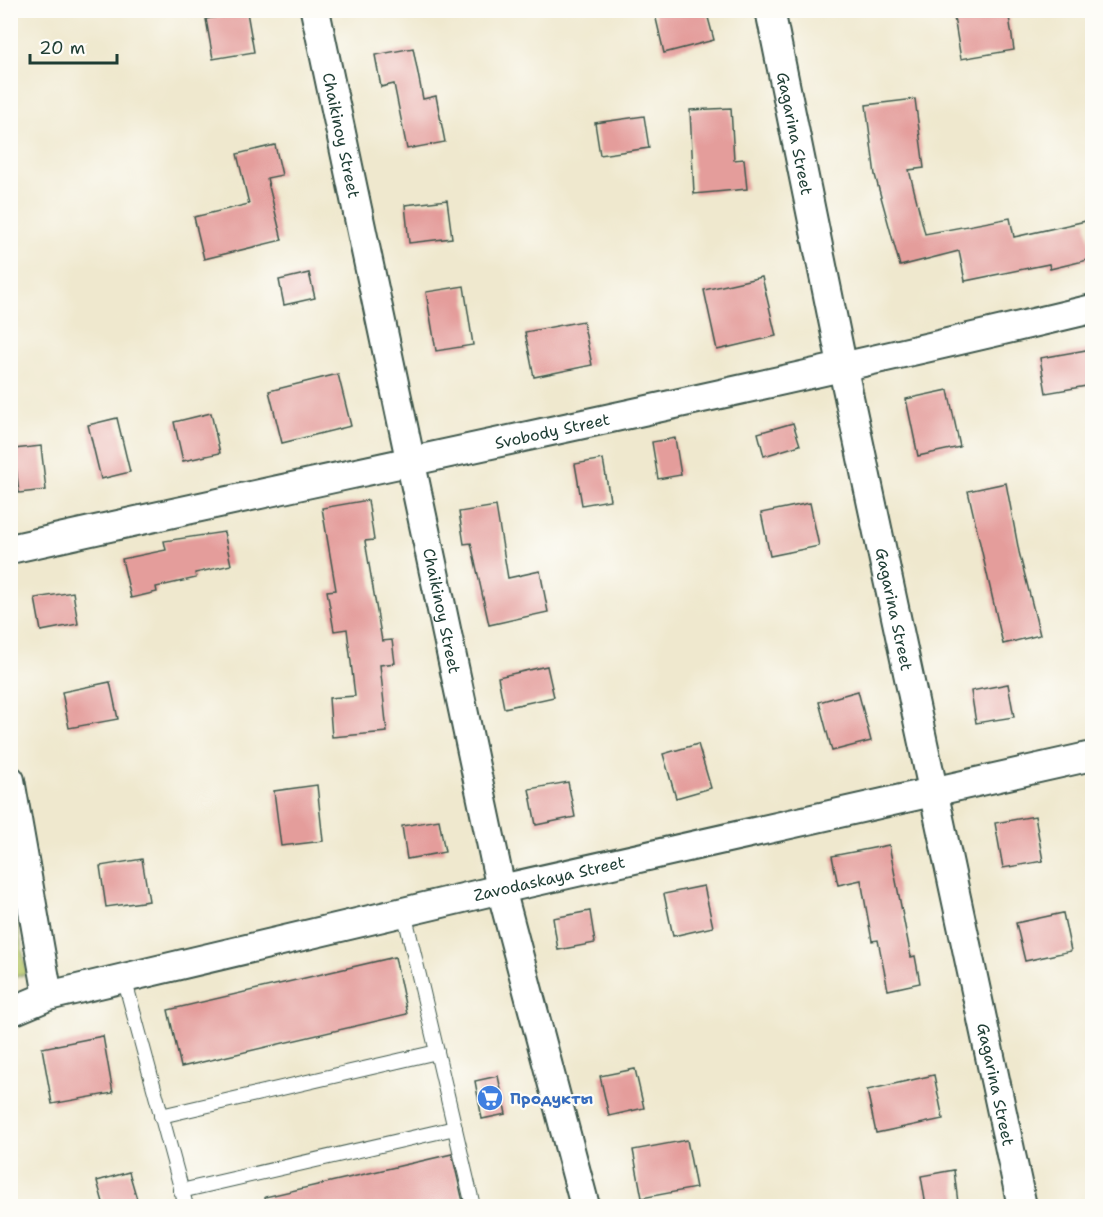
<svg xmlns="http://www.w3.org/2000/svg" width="1103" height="1217" font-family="'Shantell Sans',sans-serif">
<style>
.green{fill:#b7c86b;stroke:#6b8250;stroke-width:1.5}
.building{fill:#e49d9b}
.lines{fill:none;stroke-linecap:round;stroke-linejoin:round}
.service-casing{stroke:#3e574b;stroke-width:16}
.minor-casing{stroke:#3e574b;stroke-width:32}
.service{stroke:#fff;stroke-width:14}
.minor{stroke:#fff;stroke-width:28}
.labels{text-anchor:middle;stroke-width:4.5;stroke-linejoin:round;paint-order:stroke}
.street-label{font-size:16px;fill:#1f3d34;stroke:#fdfcf7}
.shop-label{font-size:16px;font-weight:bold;fill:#366cbe;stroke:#fdfcf7;text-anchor:start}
</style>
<rect width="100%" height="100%" fill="#fdfcf7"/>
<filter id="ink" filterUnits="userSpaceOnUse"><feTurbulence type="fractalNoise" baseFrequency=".0167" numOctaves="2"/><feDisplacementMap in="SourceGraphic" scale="12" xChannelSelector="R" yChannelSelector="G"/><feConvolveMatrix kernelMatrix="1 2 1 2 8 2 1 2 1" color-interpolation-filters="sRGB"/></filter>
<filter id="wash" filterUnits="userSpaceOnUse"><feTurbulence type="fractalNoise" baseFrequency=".008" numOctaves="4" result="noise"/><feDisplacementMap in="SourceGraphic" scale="24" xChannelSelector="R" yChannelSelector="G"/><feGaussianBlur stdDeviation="1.35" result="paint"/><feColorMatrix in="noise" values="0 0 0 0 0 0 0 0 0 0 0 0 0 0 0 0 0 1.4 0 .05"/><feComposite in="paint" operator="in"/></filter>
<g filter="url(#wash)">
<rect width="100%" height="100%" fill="#efe8ce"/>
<path class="green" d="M15,912L27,974L11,978V913Z"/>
<g id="blocks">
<g class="building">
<path d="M654,10H706L714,40L664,53Z"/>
<path d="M998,10H1008L1014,50L961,59L954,17Z"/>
<path d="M247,12L254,52L213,59L206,19Z"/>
<path d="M413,48L423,99L436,96L445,142L407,149L394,84L381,87L375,55Z"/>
<path d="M915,99L924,168L909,170L925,234L1010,218L1014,237L1086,221L1092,259L1050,269L1049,264L965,281L959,251L900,266L875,175L866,105Z"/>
<path d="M731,108L734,160L744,159L747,189L694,194L690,110Z"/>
<path d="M644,116L649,148L600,155L595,123Z"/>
<path d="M275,145L282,175L267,178L282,240L204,259L194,217L249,204L237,154Z"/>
<path d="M447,200L452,238L409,243L405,205Z"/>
<path d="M309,273L315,298L284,305L279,280Z"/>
<path d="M762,277L776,336L717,350L704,290Z"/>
<path d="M464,286L473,345L436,351L426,292Z"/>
<path d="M583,321L592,365L534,377L525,332Z"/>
<path d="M1092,349V385L1046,393L1040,358Z"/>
<path d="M338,374L351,426L282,443L269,391Z"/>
<path d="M948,390L960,447L918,456L906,399Z"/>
<path d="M211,413L220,453L183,461L174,422Z"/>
<path d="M117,418L130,472L101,479L88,425Z"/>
<path d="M793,423L800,445L764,456L758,433Z"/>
<path d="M675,438L681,475L658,479L652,442Z"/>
<path d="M41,446L46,490L19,493L14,449Z"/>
<path d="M603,459L610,500L582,505L575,464Z"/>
<path d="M1006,483L1019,552L1040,635L1003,644L968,491Z"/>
<path d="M368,500L374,540L365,541L382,641L392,640L395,663L380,665L387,732L332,737L329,698L355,696L347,629L334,631L327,591L336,590L322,508Z"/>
<path d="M810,503L819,546L770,556L761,513Z"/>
<path d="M496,506L508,578L540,571L548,612L489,625L471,543L464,544L459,512Z"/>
<path d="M224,532L231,565L195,573L196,578L156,587L157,592L131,598L122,559L166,550L164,541Z"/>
<path d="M73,592L78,624L41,631L35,598Z"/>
<path d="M547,666L554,697L504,708L498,677Z"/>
<path d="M110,682L118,719L69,728L62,692Z"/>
<path d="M1008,684L1014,717L976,723L971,691Z"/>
<path d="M858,691L871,741L832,751L819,702Z"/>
<path d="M698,744L711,788L676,798L663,754Z"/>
<path d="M568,782L575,817L536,825L529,789Z"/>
<path d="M317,785L323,841L281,846L274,791Z"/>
<path d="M1035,816L1043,861L1003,868L995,823Z"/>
<path d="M439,820L445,852L407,859L402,826Z"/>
<path d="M889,845L911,957L915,956L920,983L888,990L878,940L872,941L861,880L838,885L832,856Z"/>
<path d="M142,859L149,901L106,907L100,866Z"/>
<path d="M704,886L713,927L673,936L664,894Z"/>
<path d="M590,911L595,943L558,950L553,918Z"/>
<path d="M1063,913L1071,951L1025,961L1016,923Z"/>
<path d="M395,957L407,1014L181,1067L168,1010Z"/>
<path d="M103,1036L113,1093L52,1104L42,1048Z"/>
<path d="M635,1069L644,1108L609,1116L600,1076Z"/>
<path d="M934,1075L943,1119L876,1133L867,1090Z"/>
<path d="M498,1076L506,1114L482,1119L475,1081Z"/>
<path d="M687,1140L696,1188L642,1198L633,1150Z"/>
<path d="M452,1154L464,1206H266L265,1197Z"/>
<path d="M954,1170L958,1203L926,1206L921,1176Z"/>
<path d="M129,1172L139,1206H104L97,1181Z"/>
</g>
</g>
</g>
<g filter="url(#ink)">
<use href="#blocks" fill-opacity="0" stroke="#3e574b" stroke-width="1.5"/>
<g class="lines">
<g class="service-casing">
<g id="service">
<path d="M124,978L186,1206"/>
<path d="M437,1052L473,1206"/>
<path d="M161,1116L437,1052L404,912"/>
<path d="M181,1191L455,1128"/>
</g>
</g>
<g class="minor-casing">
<g id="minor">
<path id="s1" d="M315,10L501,889L585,1206"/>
<path id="s2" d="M770,10L843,369L1022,1206"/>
<path id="s3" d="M10,549C371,468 733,395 1092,309"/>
<path d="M10,780L48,996"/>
<path id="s4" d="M10,1012L48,996L501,889L1092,756"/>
</g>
</g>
<use href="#service" class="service"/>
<use href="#minor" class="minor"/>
</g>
</g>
<defs>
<g id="supermarket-disc" transform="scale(1.35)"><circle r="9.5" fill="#3f7fe0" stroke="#fdfcf7"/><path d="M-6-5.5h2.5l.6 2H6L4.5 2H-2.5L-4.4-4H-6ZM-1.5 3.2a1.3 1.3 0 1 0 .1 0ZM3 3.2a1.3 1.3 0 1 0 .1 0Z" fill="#fff"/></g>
</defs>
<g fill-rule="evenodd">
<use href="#supermarket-disc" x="490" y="1098"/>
</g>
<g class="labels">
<g class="street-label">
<text dy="6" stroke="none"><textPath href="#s2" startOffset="126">Gagarina Street</textPath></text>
<text dy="6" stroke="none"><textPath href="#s1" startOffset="128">Chaikinoy Street</textPath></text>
<text dy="6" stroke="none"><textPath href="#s3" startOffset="555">Svobody Street</textPath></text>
<text dy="6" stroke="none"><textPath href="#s2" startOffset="612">Gagarina Street</textPath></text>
<text dy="6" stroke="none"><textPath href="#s1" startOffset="614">Chaikinoy Street</textPath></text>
<text dy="6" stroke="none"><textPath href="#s4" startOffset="556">Zavodaskaya Street</textPath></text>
<text dy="6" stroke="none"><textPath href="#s2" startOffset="1098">Gagarina Street</textPath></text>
</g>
<g class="shop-label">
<text x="510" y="1104">Продукты</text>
</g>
</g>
<rect width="1103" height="1217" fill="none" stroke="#fdfcf7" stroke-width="36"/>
<path d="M30 54v9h87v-9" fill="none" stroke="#1f3d34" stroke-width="3"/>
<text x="39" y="54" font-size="18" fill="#1f3d34" stroke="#fdfcf7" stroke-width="4.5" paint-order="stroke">20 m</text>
</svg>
